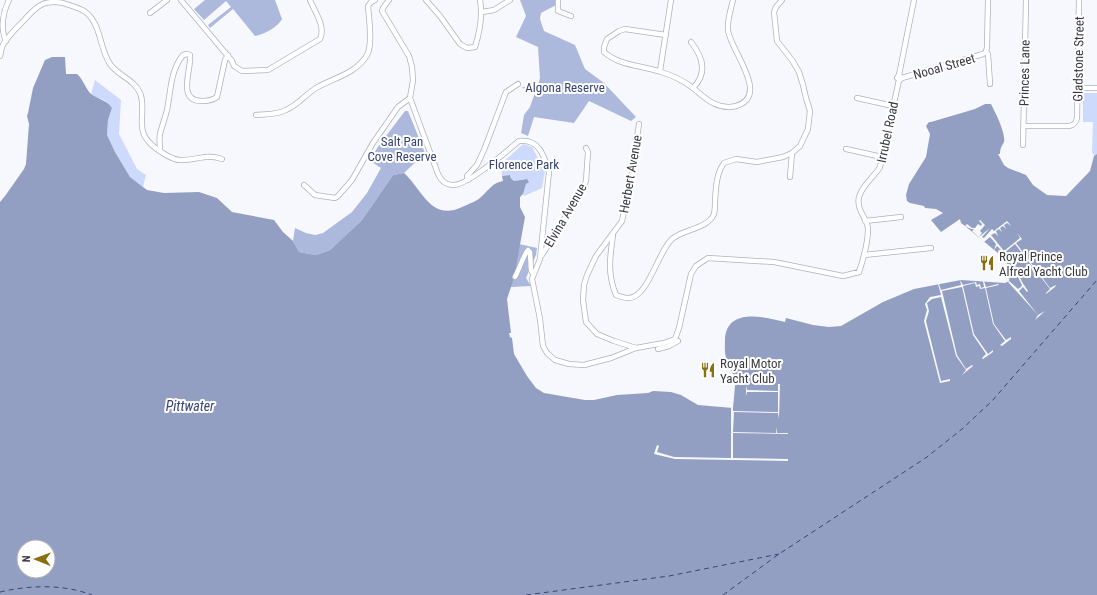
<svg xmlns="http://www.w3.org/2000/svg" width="1097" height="595" font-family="'Roboto Condensed',sans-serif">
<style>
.green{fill:#cedafb}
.forest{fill:#acb9dd}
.water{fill:#939fc2;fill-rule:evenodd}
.pier{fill:#f7f8fe}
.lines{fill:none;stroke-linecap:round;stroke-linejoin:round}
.ferry{stroke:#384575;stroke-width:1;stroke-dasharray:5 4;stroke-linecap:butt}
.minor-casing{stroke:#aeb2bf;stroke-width:6}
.minor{stroke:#fff;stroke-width:4.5}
.labels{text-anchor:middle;stroke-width:4;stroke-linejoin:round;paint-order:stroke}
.street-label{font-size:13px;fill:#3a3b40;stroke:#fff}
.park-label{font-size:13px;fill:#364373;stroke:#fff}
.poi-label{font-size:13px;fill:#3a3b40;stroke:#fff;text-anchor:start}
.water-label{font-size:14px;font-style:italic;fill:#384575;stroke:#fff}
</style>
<rect width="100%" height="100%" fill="#f7f8fe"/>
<g class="green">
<path d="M95,80L121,100L119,134L137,169L146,175L143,187L130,177L115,152L107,135L108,120L112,108L104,100L91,95Z"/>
<path d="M1083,93H1097V154L1094,156L1092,152L1093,122H1083Z"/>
<path d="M523,144L532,147L545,171L542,188L524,196L523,194L526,184L525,179L514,181L510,175L502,176L501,164Z"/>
</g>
<g class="forest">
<path d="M205,0H275L282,19C278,27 263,35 255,36L233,9L210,28L208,25L231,7L226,1L204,20L194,9Z"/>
<path d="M520,0H559L556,5L541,13L540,19L544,31L575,45L585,69L604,83L636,117L631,121L589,101L574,123L534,117L528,136L521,133L524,115L530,107L536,90L521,88L524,87L537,88L540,78L538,47L516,37L526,16Z"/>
<path d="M405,111H408L425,153L404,173L393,175L362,220L330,250L316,255L299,252L293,241L295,228L306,233L315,235L323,233L352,212L367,193L381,168L369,160L380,144Z"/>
<path d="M519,244L537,248L536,255L526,278L531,286L511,287Z"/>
</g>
<path class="water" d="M52,57H65L66,74H77C83,79 85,87 90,93C96,99 106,99 112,108L108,120L107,135L115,152L130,177L143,187L147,190L164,193L199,192L217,198L232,212L274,220L283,232L293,241L299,252L316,255L330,250L362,220L393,175L404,173C422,189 431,222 462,207C468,204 476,202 481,197C489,190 492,183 503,181L502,176L510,175L511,178L514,181L527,179L529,182L526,184L523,194L520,197V207L525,217L514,278L507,299L511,333H509L510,337L512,338L514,354L527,376L536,388L544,393L585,400H594L617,395L648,393L653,391L671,392L681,395L698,405L733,408L736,375L733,374C731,369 728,365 727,360C724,353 725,346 725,339C727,307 765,317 785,322L786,318L813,325L829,327L841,326L883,302L914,289L961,280L1005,283L1009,281L1010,269L1004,258L965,226L961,223L960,219L941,232L931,220L943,213L936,209L925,208L924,206L910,203L907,201L906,195L909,184L926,157L930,134L926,126L929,122H931L975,109L985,104H991C995,112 1006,133 1004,142C1002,146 1000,148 1000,154H998L1004,165L1008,168L1026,175L1033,185L1047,195L1066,196L1090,171L1094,156L1097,154V595H0V202L5,196L24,169L26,164L29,124L27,116L28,113L33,88L45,60ZM24,547H48V571H24Z"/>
<g class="pier">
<path d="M980,220L985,225L980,231L982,233L979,237L990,228L982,237L984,238L992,229L994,231L1007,221L1011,226L1007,223L1004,225L1006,229L1003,226L1000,228L1002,232L999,229L996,231L998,236L995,233L991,235L1004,251L1020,238L1017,233L1022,239L1016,243L1050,288L1056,285L1055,287L1046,294V293L1050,289L1015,244L1004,253L997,246L994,250L996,244L990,237L984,242L972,231L974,229H971L965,226L967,224L972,228H975L978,224L981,226L982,224L979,221Z"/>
<path d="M1015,271H1017L1022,282L1028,291L1027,292L1023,287L1019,291L1038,315L1045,311L1035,320L1038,315L1008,282L1009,281L1018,289L1021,287L1022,285Z"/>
<path d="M960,280L963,285L976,282L977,285L980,284L981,288L984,287L983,281H984L986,287L998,284L999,285L986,288L994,324L1006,340L1011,337V339L1002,346L1000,345L1005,341L993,324L985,288L980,289L979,286L976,287L975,283L963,286L974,334L988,354L993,350V352L983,359L982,358L986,354L973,335L962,287L942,291L957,355L966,369L972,365L973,366L962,375L966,370L956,356L941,297L932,299L927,303L929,311L926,321L941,381L950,379V381L940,383L924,321L927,310L925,304L930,297L941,295L938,284H939L941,290L961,285Z"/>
<path d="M778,384H780L779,419L778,413L734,412L733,432L776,433L777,427V433H788V434L733,433V458L788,459V461L675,459L654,454L657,445L659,446L657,452L674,457L731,458V408H733V411L778,412V392H747L746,396V385L747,390L778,391Z"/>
</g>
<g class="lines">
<g class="ferry">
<path d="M0,592C30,585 63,584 92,595"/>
<path d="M526,595L669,576L779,554"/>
<path d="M723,595L779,554L927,457L962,429L992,401L1097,280"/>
</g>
<g class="minor-casing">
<g id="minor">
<path d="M181,0L232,61L234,66L242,71L268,70L320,39C326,27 315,12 310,0"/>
<path d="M389,0L383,8L382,11L409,56L412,67L413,80L410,98L438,174C441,180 444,184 452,185C466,187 507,151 519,141C539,139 544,155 549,172L540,259L532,279L540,319L543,346L547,353L555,360L569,364L584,365L611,358L636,348L664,343L675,339L679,328L691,274L696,266L708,258L774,262L843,276L859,272C863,260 868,242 868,229C868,219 856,211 859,197C862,185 874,177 880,167L899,80"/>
<path d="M426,0L440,16L460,44L467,48L475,47C480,31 483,16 480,0"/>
<path d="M558,0V11L571,16"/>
<path d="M988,0L987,47L986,52L988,54L990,84"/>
<path d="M482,12L494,10L510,0"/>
<path d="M150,13L167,0"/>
<path d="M666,35L625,29L619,31L607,39L604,47V52C620,66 641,65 661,72C671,75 684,81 693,88C705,98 718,111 736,106C771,96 730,50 728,30C727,20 731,9 733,0"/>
<path d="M6,41C0,28 3,12 9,0"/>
<path d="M691,42C703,57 708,73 693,88"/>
<path d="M0,56C1,53 1,50 2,47C6,37 20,25 27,17C39,4 45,0 63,3C71,6 82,8 88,14C101,27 100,49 110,64C118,76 134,79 140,93C147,109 135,128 149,142C155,149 172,160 180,160C197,161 204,153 222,159"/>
<path d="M660,71L671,0"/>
<path d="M899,75L914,0"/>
<path d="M902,78L899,75L897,78L900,80L902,78L983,54L986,52"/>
<path d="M1078,88H1097"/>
<path d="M857,98L893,106"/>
<path d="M256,115C265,114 277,115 286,110C298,105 305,95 316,88C333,78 356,74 367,55C373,45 369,19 368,6L371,2L375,0"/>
<path d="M1024,126H1069C1074,125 1076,123 1077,118L1079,0"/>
<path d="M1023,145L1026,0"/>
<path d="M846,149L882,157"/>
<path d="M160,150C160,145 159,139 160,134C162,126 165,118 167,110C171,91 170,71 183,55L187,54L190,55C192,69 176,101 202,101C207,101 213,100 217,97L225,60L228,55"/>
<path d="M790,177L792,153"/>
<path d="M468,180L467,176L477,165L484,150L506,92L518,84"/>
<path d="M304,185L315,195L335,198L338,196L352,180L373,143L398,107L410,98"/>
<path d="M865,221L901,217"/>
<path d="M613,235C610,257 607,273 616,295C619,296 624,298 628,298C648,299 658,251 672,239C683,229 708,229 714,214C715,210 715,205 715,201C716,188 716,174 724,163L736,159L757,162L783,157L792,153L800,146L808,129L810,111L806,98L803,85L799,72L792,60L777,41L774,12L776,7L782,0"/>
<path d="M542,255L582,190L586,181L588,152L586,148"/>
<path d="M864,255L931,248"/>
<path d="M515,277C519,270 524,254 528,250L530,252L531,270L533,274"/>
<path d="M636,348L614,341L597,334L586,322L583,300L584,285L587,275L596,256L622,221L631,178L639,124"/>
<path d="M658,349L669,346L678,341"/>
</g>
</g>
<use href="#minor" class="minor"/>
</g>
<defs>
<g id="restaurant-bare" transform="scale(1.2)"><path d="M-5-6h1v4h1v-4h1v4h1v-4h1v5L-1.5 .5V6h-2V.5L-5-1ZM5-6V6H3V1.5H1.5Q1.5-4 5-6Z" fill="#8a6f10" stroke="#fff" stroke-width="2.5" paint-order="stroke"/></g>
</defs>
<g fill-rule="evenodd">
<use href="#restaurant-bare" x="987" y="263"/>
<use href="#restaurant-bare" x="708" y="370"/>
</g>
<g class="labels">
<g class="street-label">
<text transform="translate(1078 59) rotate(-89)" y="5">Gladstone Street</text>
<text transform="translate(944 66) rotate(-16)" y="5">Nooal Street</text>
<text transform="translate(1024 73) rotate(-89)" y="5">Princes Lane</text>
<text transform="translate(887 132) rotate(-78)" y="5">Irrubel Road</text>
<text transform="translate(630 174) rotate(-80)" y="5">Herbert Avenue</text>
<text transform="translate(565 215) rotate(-60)" y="5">Elvina Avenue</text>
</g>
<g class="park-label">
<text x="565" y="92">Algona Reserve</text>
<text x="402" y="146">Salt Pan<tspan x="402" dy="15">Cove Reserve</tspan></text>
<text x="524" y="169">Florence Park</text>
</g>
<g class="poi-label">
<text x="999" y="261">Royal Prince<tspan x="999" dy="15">Alfred Yacht Club</tspan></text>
<text x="720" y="368">Royal Motor<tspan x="720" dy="15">Yacht Club</tspan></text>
</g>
<g class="water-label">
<text x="190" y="411">Pittwater</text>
</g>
</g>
<g transform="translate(36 559) rotate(271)"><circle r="19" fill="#ffffff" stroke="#b0b1b3"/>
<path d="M0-3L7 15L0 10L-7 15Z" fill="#8a6f10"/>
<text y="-6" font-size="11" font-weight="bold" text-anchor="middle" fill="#3a3b40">N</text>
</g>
</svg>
